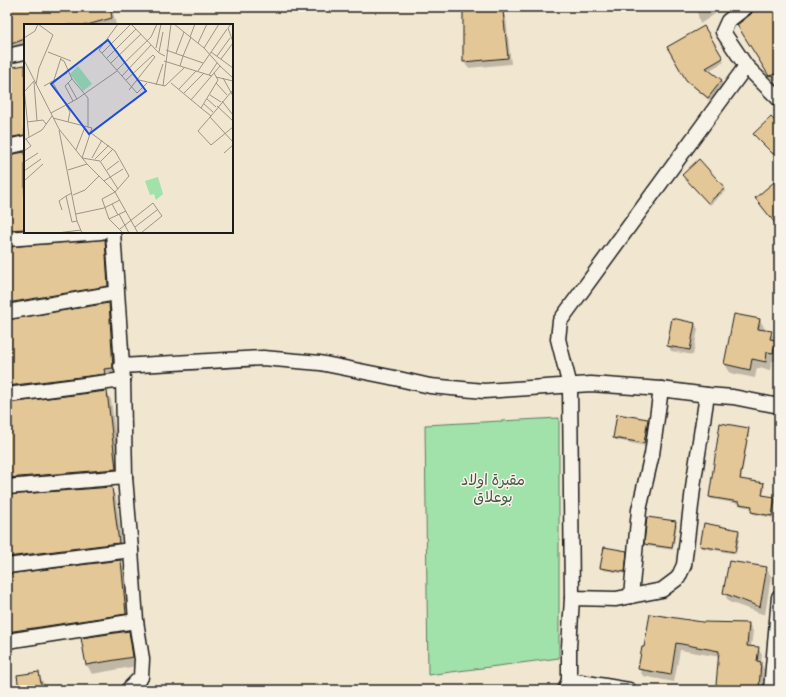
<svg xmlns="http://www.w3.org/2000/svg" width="786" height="697" font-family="'Gochi Hand','Playpen Sans Arabic',sans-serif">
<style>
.green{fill:#a1e1aa;stroke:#5e7e63}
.shadow{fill:#0003}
.building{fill:#e3c797;stroke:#1c1c1c}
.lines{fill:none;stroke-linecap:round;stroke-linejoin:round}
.minor-casing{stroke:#1c1c1c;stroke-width:17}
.minor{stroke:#f7f3e8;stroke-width:14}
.labels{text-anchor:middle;stroke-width:3;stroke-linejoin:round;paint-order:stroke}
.park-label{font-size:15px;fill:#445747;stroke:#f7f3e8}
.inset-road{fill:none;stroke:#9c9588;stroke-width:1}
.view{fill:#1d4ed8;fill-opacity:0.15;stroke:#1d4ed8;stroke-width:2}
.inset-edge{fill:none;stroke:#1c1c1c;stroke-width:2}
</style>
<rect width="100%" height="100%" fill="#f1e6d0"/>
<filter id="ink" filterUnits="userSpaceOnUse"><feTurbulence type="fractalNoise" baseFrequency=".025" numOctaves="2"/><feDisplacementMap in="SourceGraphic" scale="8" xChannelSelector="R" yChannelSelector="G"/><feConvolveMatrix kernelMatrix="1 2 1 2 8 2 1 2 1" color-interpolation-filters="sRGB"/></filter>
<g filter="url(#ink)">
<path class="green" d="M559,418V658L428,675L425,425Z"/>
<g class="shadow">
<path d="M7,7H112L116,25H25V49L16,52L7,32Z"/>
<path d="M696,7H725L700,24Z"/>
<path d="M727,7H737L730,12Z"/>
<path d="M761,7H779V79L773,81L738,25Z"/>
<path d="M464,9L503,12L506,18L511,64L468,68L464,62Z"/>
<path d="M704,28L724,62L708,71L721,81L723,84L710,101L689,83L669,48Z"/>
<path d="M25,66V144L7,147V69Z"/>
<path d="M779,126V151L774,156L756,136Z"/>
<path d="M25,157V232H128L7,241V161Z"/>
<path d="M685,177L724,189L725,191L710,205Z"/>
<path d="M104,240L109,249L113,294L7,314V248Z"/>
<path d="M109,304L114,313L117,376L7,397V321Z"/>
<path d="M760,320L765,329L764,331L771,332L776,341L779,348L778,362L772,361L770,370L757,368L755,378L730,373L725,364Z"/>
<path d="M695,324L698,329L693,355L671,351L668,345Z"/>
<path d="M106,392L111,400L121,478L7,489V404Z"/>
<path d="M647,420L649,423L645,446L616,440L614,438Z"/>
<path d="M748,429L749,431L741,480L763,484L765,487L763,496L774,498L776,501L773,518L753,514L752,512L753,508L741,506L740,504L711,499L710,497Z"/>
<path d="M111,488L116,497L123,552L7,568V496Z"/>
<path d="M675,522L677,525L673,550L647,546L645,544Z"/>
<path d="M738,531L740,533L736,554L702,548L701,546Z"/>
<path d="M626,552L628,554L626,574L603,570L601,568Z"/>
<path d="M120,561L125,570L131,623L7,641V575Z"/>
<path d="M766,568L771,576L765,615L729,602L724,593Z"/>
<path d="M701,623L749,624L753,631L751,647L758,648L762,655L761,664L764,669L763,690H720L717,685L720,657L680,650L674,682L643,676L639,669Z"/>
<path d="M128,632L133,641L137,666L92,674L87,665L82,639Z"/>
<path d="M7,667L10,684H7Z"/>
<path d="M38,673L43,682L45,690H20Z"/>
</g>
<g class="building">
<path d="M7,7H110L112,18L87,25H25V39L11,44L7,34Z"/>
<path d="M754,7H779V73L769,76L737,25L751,14Z"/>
<path d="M463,8L503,11L508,58L463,62Z"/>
<path d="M704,26L723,58L706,68L722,80L708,98L686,80L667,47Z"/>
<path d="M25,65V135L7,138V68Z"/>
<path d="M771,117L779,125V148L773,154L753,134Z"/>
<path d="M25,152V229L7,230V155Z"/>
<path d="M699,159L725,188L708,203L682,175Z"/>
<path d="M779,178V228L755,198Z"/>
<path d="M105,239L108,286L7,303V247Z"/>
<path d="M109,303L113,368L104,369L105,374L7,386V320Z"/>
<path d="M734,314L760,319L758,329L772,331L770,339L776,340L773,353L767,352L766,362L752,359L750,370L724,364Z"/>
<path d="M672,318L695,323L690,350L667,346Z"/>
<path d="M107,391L116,469L7,478V403Z"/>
<path d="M617,414L648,419L644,443L613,438Z"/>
<path d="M720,423L749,428L740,479L764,483L762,495L775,497L772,516L751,512L752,506L739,504V502L709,497Z"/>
<path d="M112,487L119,543L7,557V495Z"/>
<path d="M647,517L676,521L672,548L644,544Z"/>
<path d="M704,523L739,530L735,552L700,546Z"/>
<path d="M604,547L627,551L625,572L600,568Z"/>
<path d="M121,560L126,614L7,632V574Z"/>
<path d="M729,561L767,567L760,607L723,593Z"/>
<path d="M650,614L702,622L749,623L747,646L759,647L757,661L761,662L759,688L716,685L719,651L676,643L671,675L638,669L642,647H644Z"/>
<path d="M129,631L133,657L86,665L81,638Z"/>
<path d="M39,672L42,690H19L17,675Z"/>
</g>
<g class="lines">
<g class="minor-casing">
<g id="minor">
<path d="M746,7L728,21L723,32L746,66L779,99"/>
<path d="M7,56L25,52"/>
<path d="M7,147L25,143"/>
<path d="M113,232L123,380L125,477L131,550L136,621L142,659L141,677L128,690"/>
<path d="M7,239L101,232"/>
<path d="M7,312L116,293"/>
<path d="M121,366L263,358L320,363L390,377L430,386L484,391L591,384L661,389L707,395L733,397L779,406"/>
<path d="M7,395L123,380"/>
<path d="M7,487L125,477"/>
<path d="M7,566L131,550"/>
<path d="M631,596L639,510L652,454L661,389"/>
<path d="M572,598L570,386L558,339L560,321L746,66"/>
<path d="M7,641L136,621"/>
<path d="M569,680L629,690"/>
<path d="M565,690L569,680V647L572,598L616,599L636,595L662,590L678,578L684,565L694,480L707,395"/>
<path d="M771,690L779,597"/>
</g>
</g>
<use href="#minor" class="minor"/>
</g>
</g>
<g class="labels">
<g class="park-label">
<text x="493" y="485">مقبرة اولاد<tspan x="493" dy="17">بوعلاق</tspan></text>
</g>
</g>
<g transform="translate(24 24)">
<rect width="209" height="209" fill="#f1e6d0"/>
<path d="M54,42L68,60L59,67L46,50ZM134,153L139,170L132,176L130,170L126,171L121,157Z" fill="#a1e1aa"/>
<path class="inset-road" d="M94,0L75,26L113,69L123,59M107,0L135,29L141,32M150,0L180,24L196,42L167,76M207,0L204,4L209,18M166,13L171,0M0,14L11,7L14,0M174,19L183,0M132,24L137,0M180,24L195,0M142,26L159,32L167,13M24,28L47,37M135,28L139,8M187,28L209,44M78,29L107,0M152,29L160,8M193,32L206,14M37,34L29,59L46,88L44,98M83,34L112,5M36,35L40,37L48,55L41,62L49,77M197,35L209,19M0,36L35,105L63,140L91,168L114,209M140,37L188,52M87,39L117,10M156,42L159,32L179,39M196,42L209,54M93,46L127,13L133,0M174,47L203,5M185,51L193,39M98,52L127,21M192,53L209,57M199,54L209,72M48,55L64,74V103M102,56L129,31L131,33L105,66M115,56L141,62L161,43M10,58L13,97M44,59L53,75M147,59L177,84L194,56L190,49M192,59L203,71M12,60L15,44L29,11L14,0M132,61L139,40M20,62L43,49M139,62L147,0M0,64L5,113M155,65L172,47M1,67L10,57M160,69L180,49M186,71L197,78M183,75L192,83M198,77L209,91M180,80L189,88M193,82L209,97M177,84L187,92L208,67M27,89L53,75L93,47M187,92L174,107L187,121L209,103M186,93L209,118M29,94L68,104L58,134L76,137L94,165M3,98L19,96L22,100M35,106L53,197L58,209M67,109L91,127L105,152L91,168L78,175L85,195L99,209M0,116L18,106L28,92M52,126L61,103M0,127L7,122L2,115M200,129L209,121M68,134L78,116M71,135L85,121M77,137L89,125M0,138L14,129M44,146L63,140M83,146L95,137M0,147L17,135M0,157L19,140M80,157L99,145M48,169L42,172L48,198L53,197M49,171L61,166L75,152M88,180L94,191M38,186L35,177L42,172M52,190L80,184L96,176M95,190L105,209M85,195L102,187M111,203L133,186M96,205L129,179L138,192L117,209M33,209L57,206"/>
<path class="view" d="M84,16L122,67L65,110L27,60Z"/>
<rect width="209" height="209" class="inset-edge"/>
</g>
<rect width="786" height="697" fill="none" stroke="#f7f3e8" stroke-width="24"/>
<rect x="12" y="12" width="762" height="673" fill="none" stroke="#1c1c1c" stroke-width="1.5" filter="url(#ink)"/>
</svg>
